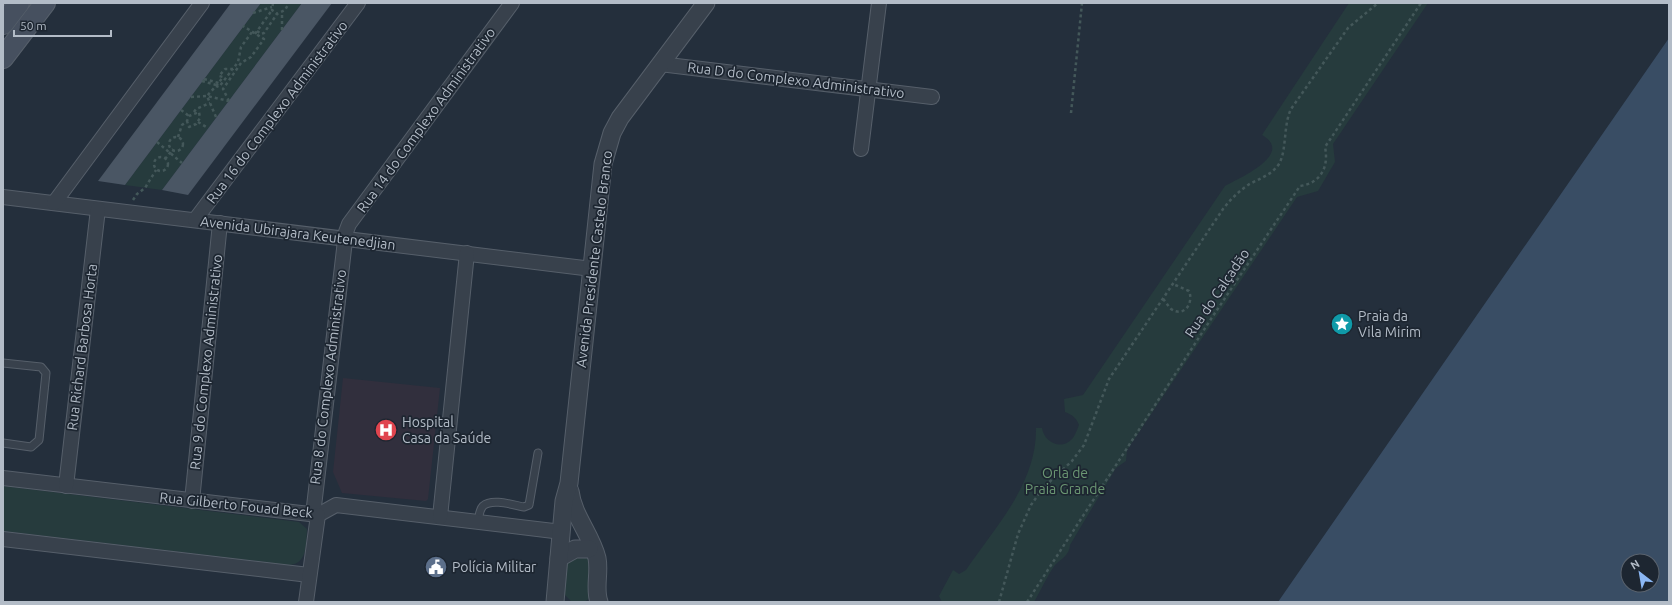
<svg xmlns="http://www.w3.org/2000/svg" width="1672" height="605" font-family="Ubuntu,sans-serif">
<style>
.medical{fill:#312f3d}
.green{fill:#263b3d}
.water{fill:#394d64;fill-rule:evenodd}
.building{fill:#4a5664}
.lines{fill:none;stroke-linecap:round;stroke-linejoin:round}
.service-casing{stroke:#565f6a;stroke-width:9}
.minor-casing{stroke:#565f6a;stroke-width:16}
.tertiary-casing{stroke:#565f6a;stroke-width:19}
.secondary-casing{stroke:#565f6a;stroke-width:22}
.path{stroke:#44585a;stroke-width:2.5;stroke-dasharray:3 3;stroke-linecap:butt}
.service{stroke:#38414c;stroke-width:7}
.minor{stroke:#38414c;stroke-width:14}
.tertiary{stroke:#38414c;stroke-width:17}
.secondary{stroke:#46505f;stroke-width:20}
.labels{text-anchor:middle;stroke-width:3.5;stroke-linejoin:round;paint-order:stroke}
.street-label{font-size:14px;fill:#b3bcc7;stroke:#1d2631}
.poi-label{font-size:14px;fill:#b3bcc7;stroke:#1d2631;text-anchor:start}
.park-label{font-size:14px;fill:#6b9773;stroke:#1d2631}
</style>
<rect width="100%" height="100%" fill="#242f3c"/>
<path class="medical" d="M343,378L440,388L428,499L426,501L342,493L333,472Z"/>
<g class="green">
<path d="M261,3H302L162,190L125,185Z"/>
<path d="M1349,3H1428L1333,144L1335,162L1318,191L1297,197L1127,450L1126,461L1116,468L1070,545C1069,556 1062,558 1055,565C1047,576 1041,590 1034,602H942L939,596L953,570L959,574L966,570C996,526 1037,483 1036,428H1042C1044,442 1061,451 1072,439C1075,436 1077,430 1079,425C1076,417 1072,415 1065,412L1064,399L1083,395L1225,186C1239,178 1295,154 1262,135Z"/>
<path d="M3,486L299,522L307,529C306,543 308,564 289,565L3,531Z"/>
<path d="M583,556L590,560V598L584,602H572L564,594L567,560Z"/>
</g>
<path class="water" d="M1669,38V602H1278ZM1628,561H1652V585H1628Z"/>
<g class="building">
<path d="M231,3H261L125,185L98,181Z"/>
<path d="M302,3H332L188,195L162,190Z"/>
</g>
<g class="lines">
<g class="service-casing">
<g id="service">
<path d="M3,363L41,367L46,373L39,440L31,447L3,443"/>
<path d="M478,522C479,517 479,510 483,506C492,498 513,505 524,507L529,505L538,453"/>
</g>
</g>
<g class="minor-casing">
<g id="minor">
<path d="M660,64L932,97"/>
<path d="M861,149L879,3"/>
<path d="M3,197L592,269"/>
<path d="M54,203L202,3"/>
<path d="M195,220L358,3"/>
<path d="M3,478L318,515L336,505L562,532"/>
<path d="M66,486L98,209"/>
<path d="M192,501L220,223"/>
<path d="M313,515L346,232L349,224L512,3"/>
<path d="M440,517L467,253"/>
<path d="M3,539L309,575"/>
<path d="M306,602L318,515"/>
</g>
</g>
<g class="tertiary-casing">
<g id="tertiary">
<path d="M570,491C573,516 591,534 597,558C600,573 594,588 599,602"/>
<path d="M559,558L575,549H589"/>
<path d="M555,602L564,501L569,483L603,164L612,133L620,118L706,3"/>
</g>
</g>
<g class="secondary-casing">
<g id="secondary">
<path d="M3,24L19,3"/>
<path d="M3,58L45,3"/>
</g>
</g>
<g class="path">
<path d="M273,3L272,10L277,14L285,10L289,3"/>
<path d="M253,13L272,7"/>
<path d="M282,30V13"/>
<path d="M257,31L261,34L264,33L277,14"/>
<path d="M255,34L272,10"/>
<path d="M204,79L219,83"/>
<path d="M202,81L216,85"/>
<path d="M216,86L223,77L219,76L225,69H233L238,62L241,47L252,32"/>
<path d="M191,97L207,96L229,101"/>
<path d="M229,101L223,89L241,63L251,57L264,39L243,26"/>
<path d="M181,110L189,116"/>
<path d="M194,112L196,109L210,103"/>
<path d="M1071,113L1082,3"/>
<path d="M216,117L207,96L216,86L219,87L232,70"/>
<path d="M198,122L208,128"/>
<path d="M178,137L182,125L187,121L189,116L199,112L200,118L196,124L189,127L187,121"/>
<circle cx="176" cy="144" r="7"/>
<path d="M157,142L182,163"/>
<circle cx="161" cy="164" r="7"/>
<path d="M165,159L173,149"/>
<path d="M133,200L137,194L145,188L156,170"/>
<path d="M1163,299C1166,302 1168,306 1171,309C1184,318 1194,303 1189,291L1173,284"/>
<path d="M999,602L1018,534L1031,505L1043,488L1072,461L1084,445L1109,379L1223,209C1230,200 1238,192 1248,185C1258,179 1272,175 1279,164C1287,150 1283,126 1291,109L1348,28L1378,3"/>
<path d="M1027,602L1211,319L1300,186C1321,183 1329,167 1325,147L1421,3"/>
</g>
<use href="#service" class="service"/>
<use href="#minor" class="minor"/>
<use href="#tertiary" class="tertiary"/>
<use href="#secondary" class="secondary"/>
</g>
<defs>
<g id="sight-disc" transform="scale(1.15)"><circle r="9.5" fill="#0f9aa8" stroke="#1d2631"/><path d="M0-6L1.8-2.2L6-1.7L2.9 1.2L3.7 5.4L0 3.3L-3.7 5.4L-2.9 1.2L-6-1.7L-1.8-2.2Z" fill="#fff"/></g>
<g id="hospital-disc" transform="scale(1.15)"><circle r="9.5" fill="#e0444e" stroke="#1d2631"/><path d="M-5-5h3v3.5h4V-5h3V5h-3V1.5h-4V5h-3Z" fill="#fff"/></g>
<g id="civic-disc" transform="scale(1.15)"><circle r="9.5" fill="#5c6f8a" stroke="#1d2631"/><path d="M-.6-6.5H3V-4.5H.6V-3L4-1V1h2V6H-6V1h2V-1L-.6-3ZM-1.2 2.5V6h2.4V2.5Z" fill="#fff"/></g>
</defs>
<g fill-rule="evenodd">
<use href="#sight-disc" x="1342" y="324"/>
<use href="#hospital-disc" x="386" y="430"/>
<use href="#civic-disc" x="436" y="567"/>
</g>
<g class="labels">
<g class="street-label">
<text transform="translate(796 80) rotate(7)" y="5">Rua D do Complexo Administrativo</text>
<text transform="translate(277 112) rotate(-53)" y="5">Rua 16 do Complexo Administrativo</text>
<text transform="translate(426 120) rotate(-54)" y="5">Rua 14 do Complexo Administrativo</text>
<text transform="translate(298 233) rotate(7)" y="5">Avenida Ubirajara Keutenedjian</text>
<text transform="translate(594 259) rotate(-83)" y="5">Avenida Presidente Castelo Branco</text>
<text transform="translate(1217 293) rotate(-56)" y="5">Rua do Calçadão</text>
<text transform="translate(82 347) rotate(-83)" y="5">Rua Richard Barbosa Horta</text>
<text transform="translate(206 362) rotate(-84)" y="5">Rua 9 do Complexo Administrativo</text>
<text transform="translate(328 377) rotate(-83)" y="5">Rua 8 do Complexo Administrativo</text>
<text transform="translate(236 505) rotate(6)" y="5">Rua Gilberto Fouad Beck</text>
</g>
<g class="poi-label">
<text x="1358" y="321">Praia da<tspan x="1358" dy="16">Vila Mirim</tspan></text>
<text x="402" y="427">Hospital<tspan x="402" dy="16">Casa da Saúde</tspan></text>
<text x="452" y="572">Polícia Militar</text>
</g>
<g class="park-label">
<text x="1065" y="478">Orla de<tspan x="1065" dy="16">Praia Grande</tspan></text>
</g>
</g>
<rect width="1672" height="605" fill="none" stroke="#b3bcc7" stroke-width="8"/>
<g transform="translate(1640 573) rotate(329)"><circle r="19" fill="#1d2631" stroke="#59626d"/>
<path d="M0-3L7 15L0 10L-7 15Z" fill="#8bb7f4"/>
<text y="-6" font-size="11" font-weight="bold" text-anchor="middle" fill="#b3bcc7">N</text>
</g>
<path d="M14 30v6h97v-6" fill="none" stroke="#b3bcc7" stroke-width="2"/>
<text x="20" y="30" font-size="12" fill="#b3bcc7" stroke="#1d2631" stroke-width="3" paint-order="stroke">50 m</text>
</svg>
